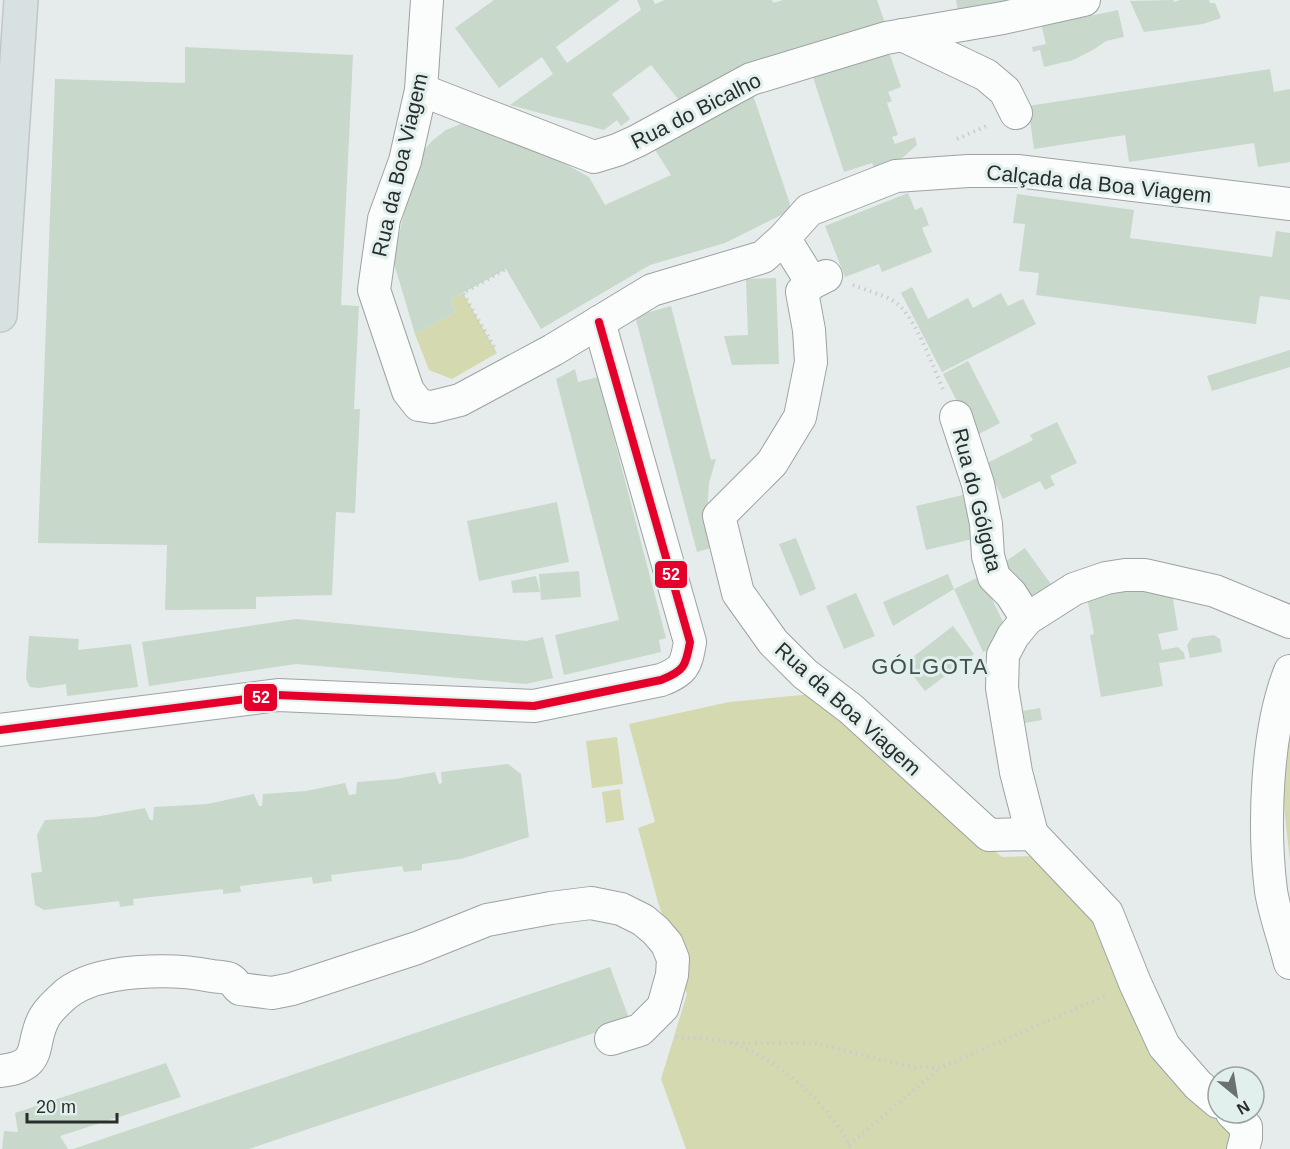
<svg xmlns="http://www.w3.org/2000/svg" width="1290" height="1149" font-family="Arial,sans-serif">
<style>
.green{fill:#d4d9b0}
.building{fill:#c8d8cb}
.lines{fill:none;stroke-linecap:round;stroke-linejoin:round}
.minor-casing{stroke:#9da3a2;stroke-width:34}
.major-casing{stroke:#c3c6c6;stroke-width:36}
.path{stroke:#c9cccc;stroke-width:4;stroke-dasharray:1.5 4.5;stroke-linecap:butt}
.minor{stroke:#fbfcfc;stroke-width:32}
.major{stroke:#d8e1e2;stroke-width:33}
.bus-1-casing{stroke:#e2f0ed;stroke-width:12}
.bus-1{stroke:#e4002b;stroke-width:8}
.labels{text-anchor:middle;stroke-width:6;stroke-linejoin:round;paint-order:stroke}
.street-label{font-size:21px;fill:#292e2d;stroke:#e2f0ed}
.neighbourhood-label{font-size:22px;letter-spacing:1.5px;fill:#44504d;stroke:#e2f0ed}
.line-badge{stroke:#e2f0ed;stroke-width:2}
.badge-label{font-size:16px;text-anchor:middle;font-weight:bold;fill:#fff}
</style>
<rect width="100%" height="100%" fill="#e6eceb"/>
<g class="green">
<path d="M463,293L497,353L452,379L429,370L415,334L456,312L450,300Z"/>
<path d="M813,694L1002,857L1037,856L1101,915L1123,982L1238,1128L1232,1149H686L661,1079L687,994L658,902L638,828L655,822L629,724L729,702Z"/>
<path d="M1290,729V860C1285,816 1278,772 1290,729Z"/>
<path d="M617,737L623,784L592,788L586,741Z"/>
<path d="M620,789L624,820L606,823L602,792Z"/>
</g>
<g class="building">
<path d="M494,0H620L556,47L567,63L641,10L637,0H653L655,4L665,0H772L773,3L783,0H877L885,23L783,53L737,74L685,108L651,65L612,94L630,119L621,126L617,120L604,130L510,105L553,74L542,57L499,88L455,28Z"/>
<path d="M956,0H1027L958,12Z"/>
<path d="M1173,0L1174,2L1180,0H1209L1210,3H1215L1221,18L1203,24L1144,32L1130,1Z"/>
<path d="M1082,3L1085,17L1118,10L1124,37L1106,41L1093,50L1073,60L1044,67L1040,50L1033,52L1032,47L1046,44L1041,24Z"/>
<path d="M185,47L353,55L341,305L359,306L354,409H360L355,513L336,512L332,595L256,597V609L165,610L167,545L38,543L55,79L185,83Z"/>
<path d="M890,55L901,87L888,92L892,101L887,103L898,135L892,137L895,144L915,137L917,145L894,165L876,172L872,163L844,172L811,71L874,56Z"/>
<path d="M1270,69L1274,92L1290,89V162L1258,167L1254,143L1129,162L1125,135L1034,149L1028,106Z"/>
<path d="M751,89L790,204L789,211L725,243L650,265L541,329L506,269L450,300L456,312L415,334L393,260L415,167L422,152L433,140L446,130L461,124L475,122L491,123L589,177L605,205L671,175L654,148Z"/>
<path d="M908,193L915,210L922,207L929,225L922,228L932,252L882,272L879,264L845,277L825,226Z"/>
<path d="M1017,194L1134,210L1130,238L1272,257L1276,231L1290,233V300L1260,296L1256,324L1036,295L1039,273L1019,271L1025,224L1013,223Z"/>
<path d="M776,278L779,364L732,365L724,336L748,335L746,279Z"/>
<path d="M912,287L928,319L968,298L973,308L1001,293L1008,306L1023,299L1036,324L942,372L901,293Z"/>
<path d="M671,306L711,460L716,459L709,483L707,513L718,546L697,552L635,316Z"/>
<path d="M1290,350V367L1212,391L1207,376Z"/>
<path d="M968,361L1000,423L975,436L943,374Z"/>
<path d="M575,369L578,382L598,377L666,638L659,640L661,652L564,675L555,635L619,620L556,379Z"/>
<path d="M1057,422L1077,463L1050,476L1055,485L1045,490L1040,481L1003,499L985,464L1033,440L1030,435Z"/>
<path d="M963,495L973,539L926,550L916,506Z"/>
<path d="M557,502L569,562L479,581L467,521Z"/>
<path d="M796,538L816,589L800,596L779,544Z"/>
<path d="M1025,548L1055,590L1032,607L1002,564Z"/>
<path d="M579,571L581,597L541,600L539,574Z"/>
<path d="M948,574L954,589L981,576L1011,639L983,652L954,589L893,626L883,602Z"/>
<path d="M536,576L540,592L513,593L511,581Z"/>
<path d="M1170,581L1178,630L1158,634L1162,650L1178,647L1184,653L1185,659L1159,663L1163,686L1101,697L1090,635L1094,634L1086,592Z"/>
<path d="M856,593L875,636L844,649L826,606Z"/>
<path d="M296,619L526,641L543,637L553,678L526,684L296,664L149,686L142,642Z"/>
<path d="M953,626L974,654L925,691L904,664Z"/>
<path d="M1214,635L1220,639L1222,652L1190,658L1187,645L1192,638Z"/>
<path d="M29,636L79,639L78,650L131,644L138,687L67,696L66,684L39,688L30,687L26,679Z"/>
<path d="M1040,708L1042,720L1025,723L1023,711Z"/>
<path d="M508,764L521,774L529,837L461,859L422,864V870L404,872L402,866L331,875L332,881L313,884L312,877L240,886L241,892L223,894V889L133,899L134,905L120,907L119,901L44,910L35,905L31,873L42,872L37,835L45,820L95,817L145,808L150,820H153L154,807L207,804L254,794L259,806H262L263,794L306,791L345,783L349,795L356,794L357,782L396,779L435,772L439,784L442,783L441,772Z"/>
<path d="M610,967L630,1021L249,1149H73Z"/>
<path d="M166,1063L181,1097L60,1136L68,1149H2L4,1131L18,1132L15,1113Z"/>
</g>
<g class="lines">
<g class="minor-casing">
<g id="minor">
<path d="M427,0L421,90L405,161L384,219L374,290L408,391L419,405L432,407L460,400L553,350L652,290L763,257L784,238L812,283"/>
<path d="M902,35L986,75L1005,91L1016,113"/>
<path d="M421,90L594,157L617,150L637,141L751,79L886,38L1003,18L1084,0"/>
<path d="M784,238L809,210L896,176L968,171H1017L1290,204"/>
<path d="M826,276L812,283L802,292L809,330L811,362L800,417L772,463L719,516L738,593L773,642L805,674L851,709L989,835L1032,834L1107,913L1135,983L1164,1046L1198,1085L1218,1102"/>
<path d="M956,417L978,484L986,524L988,556L994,577L1011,594L1027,619"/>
<path d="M1290,671C1266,732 1263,826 1271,891C1275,915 1284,939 1290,963"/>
<path d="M0,730L278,695L534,706L661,680C684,671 686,666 690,642L599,322"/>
<path d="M1032,834L1016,772L1002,688L1003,655L1013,636L1027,619L1074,589L1106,578L1125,575H1145L1215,591L1290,622"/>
<path d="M0,1071C45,1066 29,1046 44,1018C49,1009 58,1001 66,994C98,968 173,968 212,976C218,977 226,977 230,979C234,981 237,987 240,989L272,993L292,989L417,948L487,920L551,908L591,903L621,909L643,920L656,931L667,944L673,959L672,975L663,1007L640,1030L611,1039"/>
<path d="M1232,1113L1246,1127V1138L1243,1149"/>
</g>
</g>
<g class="major-casing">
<path id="major" d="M0,315L21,0"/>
</g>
<g class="path">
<path d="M957,139L989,125"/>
<path d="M853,285C867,291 888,295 900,306C918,324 932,365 943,389"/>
<path d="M494,347L463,293L506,269"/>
<path d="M676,1037C693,1039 714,1038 731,1043C775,1056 833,1107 851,1149"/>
<path d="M731,1043H814L911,1067L940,1068L1107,995"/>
<path d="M849,1145L939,1069"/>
</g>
<use href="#minor" class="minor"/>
<use href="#major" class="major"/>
<g class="bus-1-casing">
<path id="bus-1" d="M0,730L278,695L534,706L661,680C684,671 686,666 690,642L599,322"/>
</g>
<use href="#bus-1" class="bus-1"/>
</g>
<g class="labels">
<g class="street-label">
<text transform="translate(696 111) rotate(-27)" y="7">Rua do Bicalho</text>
<text transform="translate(400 165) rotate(-77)" y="7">Rua da Boa Viagem</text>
<text transform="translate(1099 184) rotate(6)" y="7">Calçada da Boa Viagem</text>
<text transform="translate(977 500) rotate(76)" y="7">Rua do Gólgota</text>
<text transform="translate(848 709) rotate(42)" y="7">Rua da Boa Viagem</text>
</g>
<g class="neighbourhood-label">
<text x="930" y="674">GÓLGOTA</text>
</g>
</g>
<g class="line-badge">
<rect x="654" y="560" width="34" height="29" rx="6" fill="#e4002b"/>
<rect x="243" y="683" width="35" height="29" rx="6" fill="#e4002b"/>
</g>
<g class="badge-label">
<text x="671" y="580">52</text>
<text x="261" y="703">52</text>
</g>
<g transform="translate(1236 1095) rotate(150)"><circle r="28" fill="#e2f0ed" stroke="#98a2a0" stroke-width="1.5"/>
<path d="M0-4.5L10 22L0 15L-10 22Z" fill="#6b7070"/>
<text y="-9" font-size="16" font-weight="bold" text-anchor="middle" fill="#292e2d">N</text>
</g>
<path d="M27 1113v9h90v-9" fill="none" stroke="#292e2d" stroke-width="3"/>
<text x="36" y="1113" font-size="18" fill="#292e2d" stroke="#e2f0ed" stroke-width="4.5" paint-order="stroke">20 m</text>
</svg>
